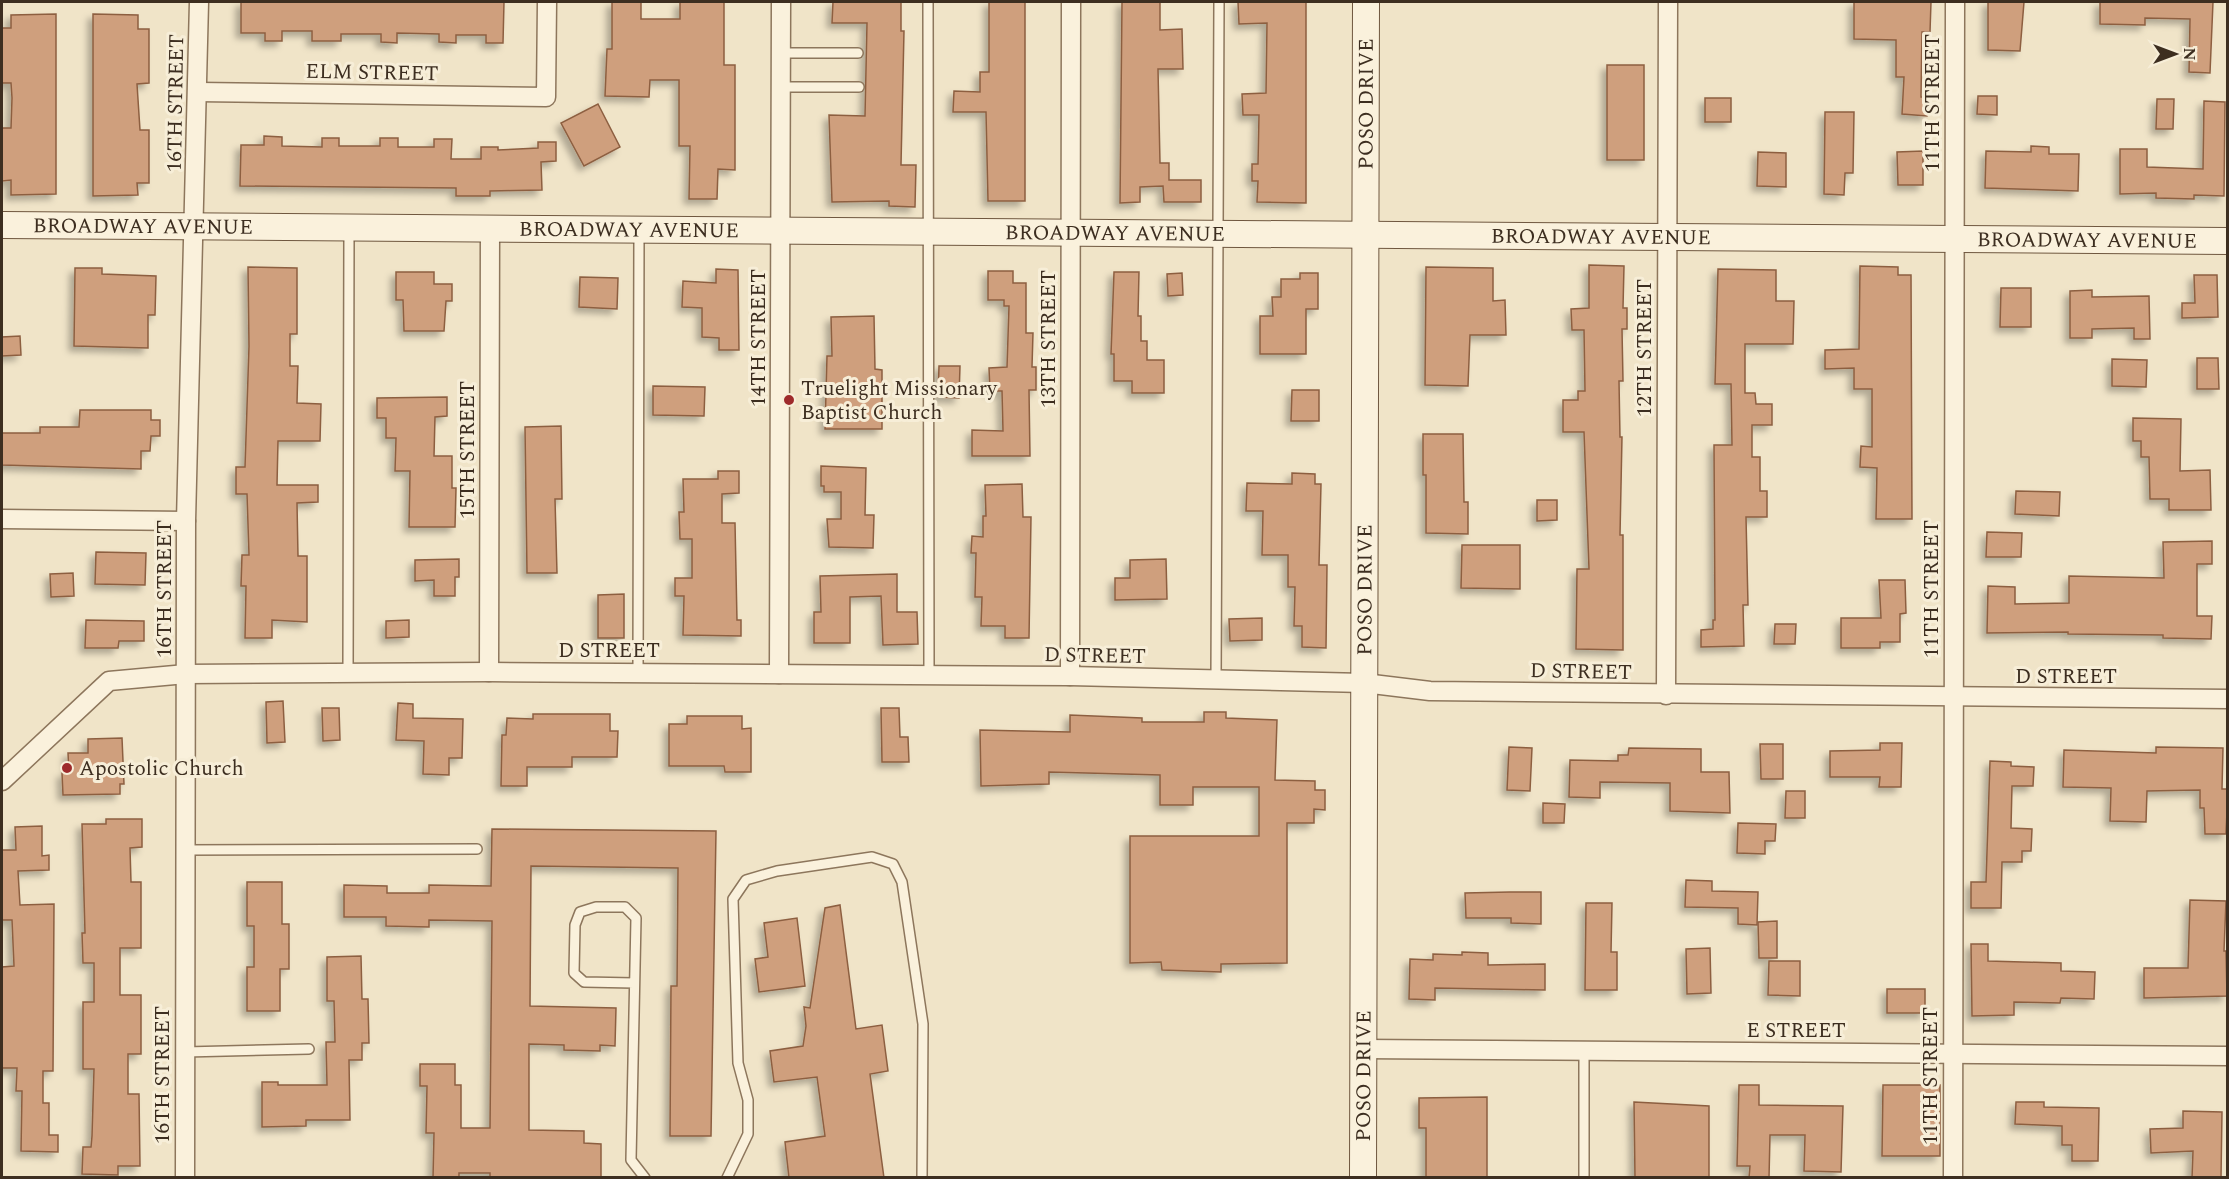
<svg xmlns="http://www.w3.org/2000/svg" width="2229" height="1179" font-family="Spectral,serif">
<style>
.building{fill:#cf9f7d;stroke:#8d5f41;stroke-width:1.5;filter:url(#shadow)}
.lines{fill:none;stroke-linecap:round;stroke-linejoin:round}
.lane-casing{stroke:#8d765c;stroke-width:12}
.street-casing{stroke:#8d765c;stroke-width:21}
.secondary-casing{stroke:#6f573f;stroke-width:28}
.lane{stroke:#faf1dc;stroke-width:9}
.street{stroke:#faf1dc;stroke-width:18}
.secondary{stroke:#faf1dc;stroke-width:26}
.poi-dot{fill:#9e2a2b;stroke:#f7eed8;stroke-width:2}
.labels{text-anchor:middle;stroke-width:6;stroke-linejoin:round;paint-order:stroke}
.street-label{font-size:21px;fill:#3d2e20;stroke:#f7eed8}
.poi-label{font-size:21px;fill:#3d2e20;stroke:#f7eed8;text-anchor:start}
</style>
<defs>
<filter id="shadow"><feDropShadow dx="-5" dy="5" stdDeviation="3" flood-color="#0004"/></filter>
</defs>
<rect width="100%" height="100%" fill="#f0e4c8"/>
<g class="building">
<path d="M241,2H504L503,43H486V35H456V43L439,42V34L397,33V43L381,42V34H341V41H312V31H282V41H265V33H241Z"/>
<path d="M612,2H641V19H680V2H724V65H735V170L718,169L717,199H689L690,146H679V80H650L649,97L605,96L607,49H612Z"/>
<path d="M833,2H901V31H904L901,165H916L915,207L889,206V201L832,202L829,115L865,116L867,23H832Z"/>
<path d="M989,2H1025V201H988L986,112H953L954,91L980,92V72H989Z"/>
<path d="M1122,2H1160V30L1182,29L1183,69H1158L1160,163H1169V180H1201V202H1164L1163,186L1140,187V202L1120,203Z"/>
<path d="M1238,2H1306V203L1257,202L1258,181H1252V164H1258L1259,115H1243L1242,94L1266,93L1267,23L1239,24Z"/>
<path d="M1854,2H1931L1930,32H1922L1921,97H1928L1927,116L1902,114L1904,77H1896V40L1854,39Z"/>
<path d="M1988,2H2024L2020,51L1988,50Z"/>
<path d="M2100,2H2213L2210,73L2189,72L2190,19L2145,18V25L2100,24Z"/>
<path d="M56,14V194L11,195V180L2,181V128H11L12,98L11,83H2V28H11V15Z"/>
<path d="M93,14L138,15V29H149V83L137,84L140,130H149V183H137L138,195L93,196Z"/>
<rect x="1607" y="65" width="37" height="95"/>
<path d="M1978,96H1997V115L1977,114Z"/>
<rect x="1705" y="98" width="26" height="24"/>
<path d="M2157,99H2174L2173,129H2156Z"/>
<path d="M2204,101L2225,102L2224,196L2194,195V199L2156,198V193L2120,194V149H2147V167L2203,169Z"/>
<path d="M598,104L620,147L584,166L561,123Z"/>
<path d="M1825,112H1854L1853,173H1845L1844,195L1824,194Z"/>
<path d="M264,136L282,137V146L322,147V138H339V146H380V138H398V147H434V139H452L451,159H481V147H498V150L538,148V142H556V161L541,162L542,190L490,191V196H456V188L240,186L241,145H264Z"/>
<path d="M2031,146L2049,147V154H2079L2078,191L1985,188L1986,151L2031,152Z"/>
<path d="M1923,151V185H1898L1897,152Z"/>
<path d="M1758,152L1786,153V187L1757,186Z"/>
<path d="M1589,265L1624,266L1623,308H1627V329H1622L1623,381H1619L1620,437H1622L1620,535H1623V650L1576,649L1577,569H1589L1584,432H1563V400H1578V391H1585L1584,330H1572L1571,309L1589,308Z"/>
<path d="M1860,266L1898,267V275H1911L1912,519H1876L1877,468L1860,467L1861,446L1872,447V389H1854V368L1825,369V350L1859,349Z"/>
<path d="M248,267L297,268V334H290V366H298L297,403L321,404L320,441H278L277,485H318V502L297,503L298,556H307V622L272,620V638H245L246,586H241L242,555H249L247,494H236V467H245L249,346Z"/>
<path d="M1426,267L1493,268V301L1505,300L1506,335H1470L1468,386L1425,385Z"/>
<path d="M75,268H102V274L156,276L155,315H148V348L74,346Z"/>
<path d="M716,269L738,270L739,350H719V338L702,337V308L682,307L683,281L716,283Z"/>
<path d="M1718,269L1776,270V301H1794L1793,344H1745V393H1755L1756,404H1772V425H1752V457H1760V491H1767V517H1746L1748,605H1743L1744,646L1701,647V630L1713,629V620H1715L1714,445H1732L1731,384H1715Z"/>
<path d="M988,271H1013V283H1026V333H1033L1032,367H1036V390H1029L1030,456H972V430L1003,431L1002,391H990L989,368L1007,367L1009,306H1004V300H988Z"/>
<path d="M396,272H434V284H452V301H446L444,331H404L403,300H396Z"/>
<path d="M1114,272H1139L1138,316H1141V341H1147V360H1164V393H1132V381H1114V354H1111Z"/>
<path d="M1182,273L1183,295L1168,296L1167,274Z"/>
<path d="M1300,273H1318V309H1306V354H1260V316H1273L1272,297H1281V279H1300Z"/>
<path d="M2194,275H2217L2218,317L2182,318V303H2195Z"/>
<path d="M580,277L618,278L617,309L579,307Z"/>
<path d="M2001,288H2031V327H2000Z"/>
<path d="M2092,290V297L2149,296L2150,339H2134V328L2092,329V338H2070V291Z"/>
<path d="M874,316L875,369L882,370V429H825L827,356H832L831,317Z"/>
<path d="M20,336L21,355L2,356V337Z"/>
<path d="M2197,358H2218L2219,389H2197Z"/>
<path d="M2112,359L2147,360L2146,387L2112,386Z"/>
<path d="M939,366H960L959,398L938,397Z"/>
<path d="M653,386L705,387L704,416L653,415Z"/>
<path d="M1292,390H1319V421H1291Z"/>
<path d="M447,397V416L435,417L434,456H452V488H456L455,527H409L410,471H395L396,438H386V418H377V398Z"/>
<path d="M80,410H151V420H160V436H151L150,451H141V469L2,465V433H40V427H79Z"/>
<path d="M2133,418L2181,419L2180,471L2210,470L2211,510H2169V499H2150L2149,457H2141V441H2133Z"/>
<path d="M561,426L562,499H555L557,573H527L525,427Z"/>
<path d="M1423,434H1463L1464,502H1468V534L1426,533V475H1423Z"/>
<path d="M821,466L866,468L865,515H874L873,548L829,547L827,519H841V492H824V486H821Z"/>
<path d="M718,471H739V493L722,494V523H735L737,620H741V636L683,635L684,596H675V578H692V539H680L679,512H684L683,479H718Z"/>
<path d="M1292,473L1315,474V484H1321L1319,565H1327L1326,648L1302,647V626H1294L1295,587H1288V555H1262L1263,511H1246L1247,483L1292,484Z"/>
<path d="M1022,484L1023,517H1031L1029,638H1005V626H981L982,597H975L976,553H971L972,536L983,537V516H986L985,485Z"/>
<path d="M2016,491L2060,492L2059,516L2015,514Z"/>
<path d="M1537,500H1557V520L1537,521Z"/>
<path d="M1987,532L2022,533L2021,557H1986Z"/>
<path d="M2212,541V564H2197V616H2212L2211,639L2163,638V635L2068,634V632L1987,633L1988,586L2015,587V604L2069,603V576L2164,578L2163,542Z"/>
<path d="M1462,545H1520V589L1461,588Z"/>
<path d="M96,552L146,553L145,585L95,584Z"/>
<path d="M459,559V577H455V596H434V580L415,581V560Z"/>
<path d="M1166,559L1167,599L1115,600V578H1130V560Z"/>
<path d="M73,573L74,596L51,597L50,574Z"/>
<path d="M897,574V612H917L918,644L883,645L881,596L850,597V643H814V612H821L820,576Z"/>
<path d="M1879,580H1905L1906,613L1900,614V642H1880V648H1841V618H1881Z"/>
<path d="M624,594V638H598V595Z"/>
<path d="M1262,618V640L1230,641L1229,619Z"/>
<path d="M86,620L144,621V641H119L118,648H85Z"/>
<path d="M409,620V637L386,638V621Z"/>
<path d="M1775,624H1796L1795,644H1774Z"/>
<path d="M283,701L285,742L267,743L266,702Z"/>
<path d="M398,703L413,704V718L463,719L462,758H449V775L423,774L424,741L396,740Z"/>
<path d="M322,708H339L340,740L323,741Z"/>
<path d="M881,708H899L900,737H908L909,762H882Z"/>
<path d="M1204,712H1226V718L1277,720L1275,780L1315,781V790H1325V810L1314,809V823H1287V963L1221,964V972L1162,970L1161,962L1130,963V836H1259V787H1193V805H1160V775L1049,772V784L981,786L980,730L1070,732V715L1142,718V722H1204Z"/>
<path d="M533,714H610V731H618L617,757H572V767H527V786H501L502,735H506L507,718L533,719Z"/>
<path d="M687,716H742V729L751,728V772H725L724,766H669V724H687Z"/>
<path d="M122,738L124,784H120V794L63,795L62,773H69L68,753H88V739Z"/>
<path d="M1880,743H1902L1901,787H1879L1880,777H1830V751L1880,750Z"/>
<path d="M1760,744H1783V779H1761Z"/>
<path d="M1509,747L1532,748L1530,791L1507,790Z"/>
<path d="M2156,747L2223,748L2222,789H2228L2226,834H2205L2204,808H2200V790L2147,791L2146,822L2110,821L2111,788L2063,787L2064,750L2156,753Z"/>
<path d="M1629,748L1701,749V772H1729L1730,813L1670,811V783L1600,782V798L1569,797L1570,760L1618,761V755H1628Z"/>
<path d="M1990,761L2011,762V766L2034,767L2033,786H2012L2011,828L2032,829L2031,851H2022V862H2002L2001,908H1971V882H1986Z"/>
<path d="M1786,791H1805V818H1785Z"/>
<path d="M1543,803L1565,804L1564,823H1543Z"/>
<path d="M106,819H142V847L130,848L131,882H141V948H120V995H141V1054H128V1094H139L140,1166H118V1175L82,1174L83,1147H91L92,1136L94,1069H83V1002H94V963H83L82,933H85L82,824H106Z"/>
<path d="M1738,823L1776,824L1775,841H1765V854L1737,853Z"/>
<path d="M42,826V856L49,855V870L18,871L20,905L54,904L53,1071H43V1103H49V1135H58V1152L21,1151L22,1091H16L17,1068H2V967L14,966L12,920H2V850H16L15,827Z"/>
<path d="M492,829L716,831L711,1136H670L671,986H677L678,868L531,866L530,1006L616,1008L615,1046L600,1045V1051L564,1050V1045L529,1044V1130L584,1131V1143L601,1144V1178H490V1173H459V1178H433L434,1133H426L427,1086H420V1064H455V1085H461V1128H490L492,921L429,920V927L386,926V917H344V885L387,886V893H429V885L491,886Z"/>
<path d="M1686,880L1712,881V891L1758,892L1757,925L1738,924V908L1685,907Z"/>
<path d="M247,882H282V924H289V969H280V1011H247V967H254V926H247Z"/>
<path d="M1510,892H1541V924L1511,923V918H1466L1465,893Z"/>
<path d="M2190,900L2226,901L2224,951H2226L2227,996L2144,998V968H2188Z"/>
<path d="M1586,903H1612L1611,952H1617V990H1585Z"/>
<path d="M840,905L856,1029L882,1025L888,1071L870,1074L884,1178H789L785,1142L825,1136L817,1077L774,1082L770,1051L803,1046L806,1026L804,1007L810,1008L825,908Z"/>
<path d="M797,918L805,986L759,992L755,959L768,957L764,923Z"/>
<path d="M1777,921V958H1759L1758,922Z"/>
<path d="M1971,944H1988V961L2061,963V971L2095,972L2094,999L2061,998L2060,1003L2014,1002V1015L1972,1016Z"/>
<path d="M1710,948L1711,993L1687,994L1686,949Z"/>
<path d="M1462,952L1488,953V965L1545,964V990L1435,988V1000L1409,999L1410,959L1433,960V954L1462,955Z"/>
<path d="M361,956L362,999H368L369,1043H362V1060H349L350,1120H306V1126L262,1127V1082H278V1085H327L326,1042H335L334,1001H327V957Z"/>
<path d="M1769,961H1800V996L1768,995Z"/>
<rect x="1887" y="989" width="38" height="24"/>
<path d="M1739,1085H1759V1105L1843,1106L1841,1172L1804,1171L1805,1135H1770L1769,1178H1749L1750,1166H1737Z"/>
<path d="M1883,1085H1940V1156H1882Z"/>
<path d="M1487,1097V1178H1426V1128H1419V1098Z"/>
<path d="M1634,1102L1709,1106V1178H1635Z"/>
<path d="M2016,1102H2044V1107L2099,1108L2098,1161H2072V1145H2062V1126L2015,1124Z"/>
<path d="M2183,1111L2222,1112L2221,1178H2192L2193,1151L2151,1153L2150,1129L2183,1128Z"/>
</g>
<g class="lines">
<g class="lane-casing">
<g id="lane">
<path d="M928,2L929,675"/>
<path d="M781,53H858"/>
<path d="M781,87H859"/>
<path d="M348,673L349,230"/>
<path d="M638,673L639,232"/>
<path d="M1216,680L1219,2"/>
<path d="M185,850L477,849"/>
<path d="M634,983L584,982L574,973L575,925L580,912L596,907H625L636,918L631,1160L645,1178"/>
<path d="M1584,1051V1178"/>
<path d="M185,1052L309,1049"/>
<path d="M727,1178L748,1134V1100L738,1063L733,899L746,880L777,871L872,857L893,864L902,882L923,1024L922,1178"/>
</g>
</g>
<g class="street-casing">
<g id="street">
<path d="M198,92L546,97L547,2"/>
<path d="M2,519L186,521"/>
<path d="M489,672L490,228"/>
<path d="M779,674L781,2"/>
<path d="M1070,676L1071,2"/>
<path d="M1666,695L1668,2"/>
<path d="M2,781L109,681L186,674L489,672L1070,676L1364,683L1430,691L2228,699"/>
<path d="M1363,1049L2228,1056"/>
<path d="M185,1178L186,521L199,2"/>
<path d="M1953,1178L1955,2"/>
</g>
</g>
<g class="secondary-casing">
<g id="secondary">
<path id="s1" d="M2,225L2228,241"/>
<path id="s2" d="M1363,1178L1366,2"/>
</g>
</g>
<use href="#lane" class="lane"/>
<use href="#street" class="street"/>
<use href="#secondary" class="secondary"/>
</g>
<g class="poi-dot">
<circle cx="789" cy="400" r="6"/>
<circle cx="67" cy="768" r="6"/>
</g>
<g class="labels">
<g class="street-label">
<text transform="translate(372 72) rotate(1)" y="7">ELM STREET</text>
<text transform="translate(175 103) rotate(-89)" y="7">16TH STREET</text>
<text transform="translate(1932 103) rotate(-90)" y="7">11TH STREET</text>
<text dy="7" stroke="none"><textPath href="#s2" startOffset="1074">POSO DRIVE</textPath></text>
<text dy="7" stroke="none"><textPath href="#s1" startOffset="141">BROADWAY AVENUE</textPath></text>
<text dy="7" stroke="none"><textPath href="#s1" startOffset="627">BROADWAY AVENUE</textPath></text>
<text dy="7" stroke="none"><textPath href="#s1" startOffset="1113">BROADWAY AVENUE</textPath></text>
<text dy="7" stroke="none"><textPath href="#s1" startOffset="1599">BROADWAY AVENUE</textPath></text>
<text dy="7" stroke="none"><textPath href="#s1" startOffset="2085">BROADWAY AVENUE</textPath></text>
<text transform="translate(758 338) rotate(-90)" y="7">14TH STREET</text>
<text transform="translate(1048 339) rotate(-90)" y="7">13TH STREET</text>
<text transform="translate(1644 348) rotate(-90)" y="7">12TH STREET</text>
<text transform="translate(467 450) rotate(-90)" y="7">15TH STREET</text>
<text transform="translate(164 589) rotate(-90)" y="7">16TH STREET</text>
<text dy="7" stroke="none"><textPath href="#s2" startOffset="588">POSO DRIVE</textPath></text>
<text transform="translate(1931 589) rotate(-90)" y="7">11TH STREET</text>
<text x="609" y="657">D STREET</text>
<text transform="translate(1095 655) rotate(1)" y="7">D STREET</text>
<text transform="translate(1581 671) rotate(1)" y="7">D STREET</text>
<text x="2066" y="683">D STREET</text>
<text x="1796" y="1037">E STREET</text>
<text transform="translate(162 1075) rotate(-90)" y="7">16TH STREET</text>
<text dy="7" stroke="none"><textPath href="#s2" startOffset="102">POSO DRIVE</textPath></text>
<text transform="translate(1930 1076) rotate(-90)" y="7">11TH STREET</text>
</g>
<g class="poi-label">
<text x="801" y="395">Truelight Missionary<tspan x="801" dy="24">Baptist Church</tspan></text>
<text x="79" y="775">Apostolic Church</text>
</g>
</g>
<rect width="2229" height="1179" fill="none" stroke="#3d2e20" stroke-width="6"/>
<g transform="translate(2175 54) rotate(90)" stroke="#f7eed8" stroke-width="4.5" paint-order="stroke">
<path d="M0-4.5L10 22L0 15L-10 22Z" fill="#3d2e20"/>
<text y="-9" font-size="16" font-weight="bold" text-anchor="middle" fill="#3d2e20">N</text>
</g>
</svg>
